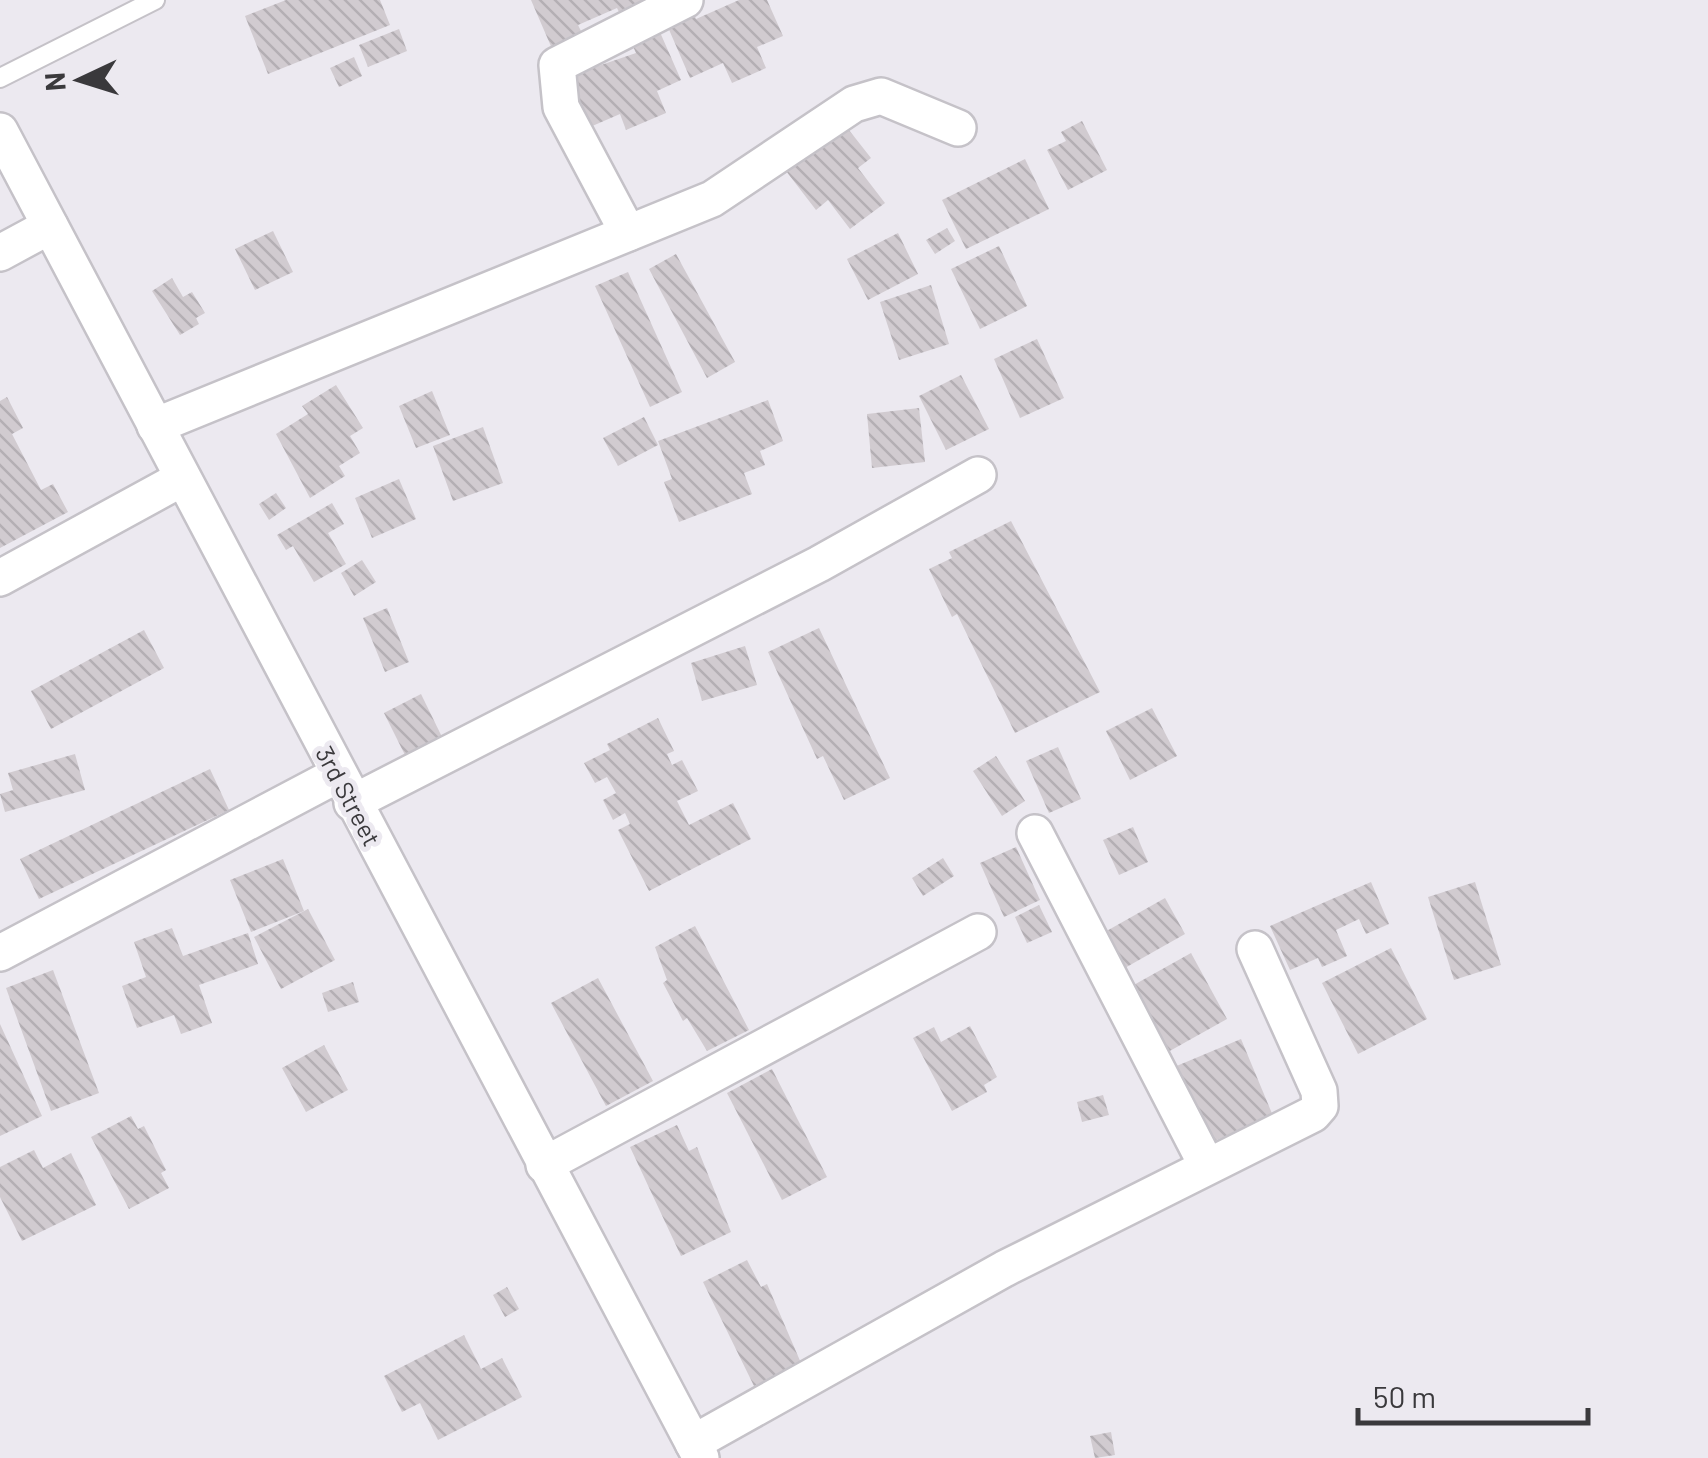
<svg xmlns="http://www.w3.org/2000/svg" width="1708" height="1458" font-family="Barlow,sans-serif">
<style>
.building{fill:url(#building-back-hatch)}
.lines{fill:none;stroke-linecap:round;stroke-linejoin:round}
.lane-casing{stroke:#c5c2c8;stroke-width:22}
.street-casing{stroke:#c5c2c8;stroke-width:40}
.lane{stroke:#fff;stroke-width:18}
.street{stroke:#fff;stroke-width:35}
.labels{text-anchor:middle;stroke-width:10;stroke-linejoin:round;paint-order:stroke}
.street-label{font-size:25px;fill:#3a393c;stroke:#ece9f0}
</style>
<defs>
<pattern id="building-back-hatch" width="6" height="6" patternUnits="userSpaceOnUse" patternTransform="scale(2.5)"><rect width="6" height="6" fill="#d1cbd0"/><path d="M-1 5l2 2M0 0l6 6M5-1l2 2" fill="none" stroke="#b4afb4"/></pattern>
</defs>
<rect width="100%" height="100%" fill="#ece9f0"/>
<g class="building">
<path d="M286,0H380L390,25L268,74L245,16Z"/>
<path d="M531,0H643L644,3L620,14L617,8L578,25L584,37L553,51Z"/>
<path d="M739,0H767L783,36L757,47L766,68L732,83L723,63L690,78L667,25L694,13L696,19Z"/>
<path d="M399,29L407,51L368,67L359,45Z"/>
<path d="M659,30L681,80L657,91L666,113L626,130L620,114L590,127L569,76L636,53L631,42Z"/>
<path d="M354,57L362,76L339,87L330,68Z"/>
<path d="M1082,121L1107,170L1068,190L1047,150L1066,141L1061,132Z"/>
<path d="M845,125L871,158L858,168L885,203L850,229L828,200L816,210L786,171Z"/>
<path d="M1025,159L1049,209L966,249L942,200Z"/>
<path d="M947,228L955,241L935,254L926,240Z"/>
<path d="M273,231L293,272L255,290L235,249Z"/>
<path d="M898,233L918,274L868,300L847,259Z"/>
<path d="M999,246L1027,306L980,329L951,269Z"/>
<path d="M676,254L735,362L707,378L649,269Z"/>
<path d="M628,272L682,392L650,407L595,286Z"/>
<path d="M172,278L183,297L192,292L205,313L196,318L199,324L180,335L152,291Z"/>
<path d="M931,285L949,344L899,360L880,302Z"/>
<path d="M1037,339L1064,398L1020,418L994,359Z"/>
<path d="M961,375L989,429L946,450L919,396Z"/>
<path d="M336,385L363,428L350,436L360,453L339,466L345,476L310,498L276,434L308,414L302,406Z"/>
<path d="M432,391L450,435L416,448L399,406Z"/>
<path d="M7,397L23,428L12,434L41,490L53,484L68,512L0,548V401Z"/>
<path d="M768,400L783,441L760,451L765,465L744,473L752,494L679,522L664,482L672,479L658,441Z"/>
<path d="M919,408L925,462L872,468L867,414Z"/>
<path d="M644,417L658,445L618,466L603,438Z"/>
<path d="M483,427L503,483L453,501L433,446Z"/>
<path d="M399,479L416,519L372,538L355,498Z"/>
<path d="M276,493L286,508L269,520L259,504Z"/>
<path d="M332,503L344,524L328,533L346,564L314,582L293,546L286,550L277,535Z"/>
<path d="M1011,521L1100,692L1015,733L957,614L952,617L929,569L952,558L949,552Z"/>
<path d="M362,560L376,582L354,596L341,573Z"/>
<path d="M387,608L409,662L385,672L363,618Z"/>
<path d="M819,628L890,778L844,800L823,756L817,759L768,652Z"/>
<path d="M144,630L164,668L51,729L31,691Z"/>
<path d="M745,646L757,685L702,701L691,663Z"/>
<path d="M421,694L443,739L406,757L384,713Z"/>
<path d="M1152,708L1177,756L1130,780L1106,731Z"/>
<path d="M658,718L674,751L667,754L672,765L682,760L698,791L677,801L689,825L733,803L751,839L649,891L618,830L630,824L625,813L613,820L603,800L616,793L607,777L595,783L584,763L610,750L607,744Z"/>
<path d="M1058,747L1081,799L1049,813L1026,761Z"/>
<path d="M75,754L85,790L5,812L0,794L13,790L8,773Z"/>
<path d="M996,756L1025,801L1002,816L973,771Z"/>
<path d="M210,769L229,810L39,899L20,859Z"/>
<path d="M1133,827L1148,862L1119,875L1103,840Z"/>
<path d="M1016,847L1040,900L1004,917L980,863Z"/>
<path d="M943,858L954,876L923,896L912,878Z"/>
<path d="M283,859L304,911L251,932L230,880Z"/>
<path d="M1371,882L1389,924L1366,934L1359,919L1336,930L1347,956L1322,967L1318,958L1290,970L1270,926Z"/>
<path d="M1475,882L1501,965L1454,980L1428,897Z"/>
<path d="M1165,898L1185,934L1116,973L1096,937Z"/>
<path d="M1039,905L1052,932L1027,943L1015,917Z"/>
<path d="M308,909L335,960L281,989L254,937Z"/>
<path d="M695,926L749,1030L707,1051L687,1018L683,1021L663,983L667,980L655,947Z"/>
<path d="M172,928L183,956L248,933L258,964L199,985L212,1023L181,1034L174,1015L137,1028L122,986L146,977L134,942Z"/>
<path d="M1391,948L1427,1019L1358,1054L1322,983Z"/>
<path d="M1191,953L1227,1019L1159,1057L1123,991Z"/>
<path d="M53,970L99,1093L51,1111L6,988Z"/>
<path d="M598,978L653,1081L606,1106L551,1003Z"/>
<path d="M353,982L359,1002L328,1012L322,993Z"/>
<path d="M0,1024L42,1116L0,1136Z"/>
<path d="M970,1026L997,1077L984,1085L987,1092L952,1111L913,1038L934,1027L941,1042Z"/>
<path d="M1241,1039L1273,1116L1200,1147L1167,1070Z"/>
<path d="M324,1045L348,1090L306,1112L282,1068Z"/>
<path d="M772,1069L827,1177L782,1200L727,1093Z"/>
<path d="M1103,1095L1109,1115L1082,1122L1077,1102Z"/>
<path d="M131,1116L138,1129L144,1126L166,1170L161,1173L169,1188L129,1209L91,1137Z"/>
<path d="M677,1125L689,1151L697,1147L731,1232L681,1256L630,1147Z"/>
<path d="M34,1150L43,1168L71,1153L96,1205L22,1241L0,1197V1167Z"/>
<path d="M747,1260L761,1287L767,1284L801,1363L754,1386L703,1282Z"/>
<path d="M507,1287L519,1309L505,1317L493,1295Z"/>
<path d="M464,1335L481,1369L502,1358L522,1397L438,1440L420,1403L402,1412L384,1376Z"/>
<path d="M1111,1432L1115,1455L1095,1458L1090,1436Z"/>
</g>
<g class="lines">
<g class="lane-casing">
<path id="lane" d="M0,78L155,0"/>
</g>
<g class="street-casing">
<g id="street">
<path d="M0,131L701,1458"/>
<path d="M628,233L561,107L557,65L685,0"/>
<path d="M0,253L50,226"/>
<path d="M155,426L712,199L854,104L881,96L958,128"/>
<path d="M0,578L181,479"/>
<path d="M352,803L819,564L978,475"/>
<path d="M1035,833L1207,1166"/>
<path d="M0,953L337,775"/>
<path d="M544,1165L978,932"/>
<path d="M693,1443L1004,1269L1313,1114L1320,1106L1319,1091L1255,949"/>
</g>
</g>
<use href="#lane" class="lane"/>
<use href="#street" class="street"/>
</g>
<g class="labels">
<g class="street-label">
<text transform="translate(348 796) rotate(62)" y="9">3rd Street</text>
</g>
</g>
<g transform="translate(80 80) rotate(266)" stroke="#ece9f0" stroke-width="8" paint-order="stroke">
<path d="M0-8L18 38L0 25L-18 38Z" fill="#3a393c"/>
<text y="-15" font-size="28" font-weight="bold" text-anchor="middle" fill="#3a393c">N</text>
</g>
<path d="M1358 1408v15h230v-15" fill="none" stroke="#3a393c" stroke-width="5"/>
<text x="1373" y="1408" font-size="30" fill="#3a393c" stroke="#ece9f0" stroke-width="8" paint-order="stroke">50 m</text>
</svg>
